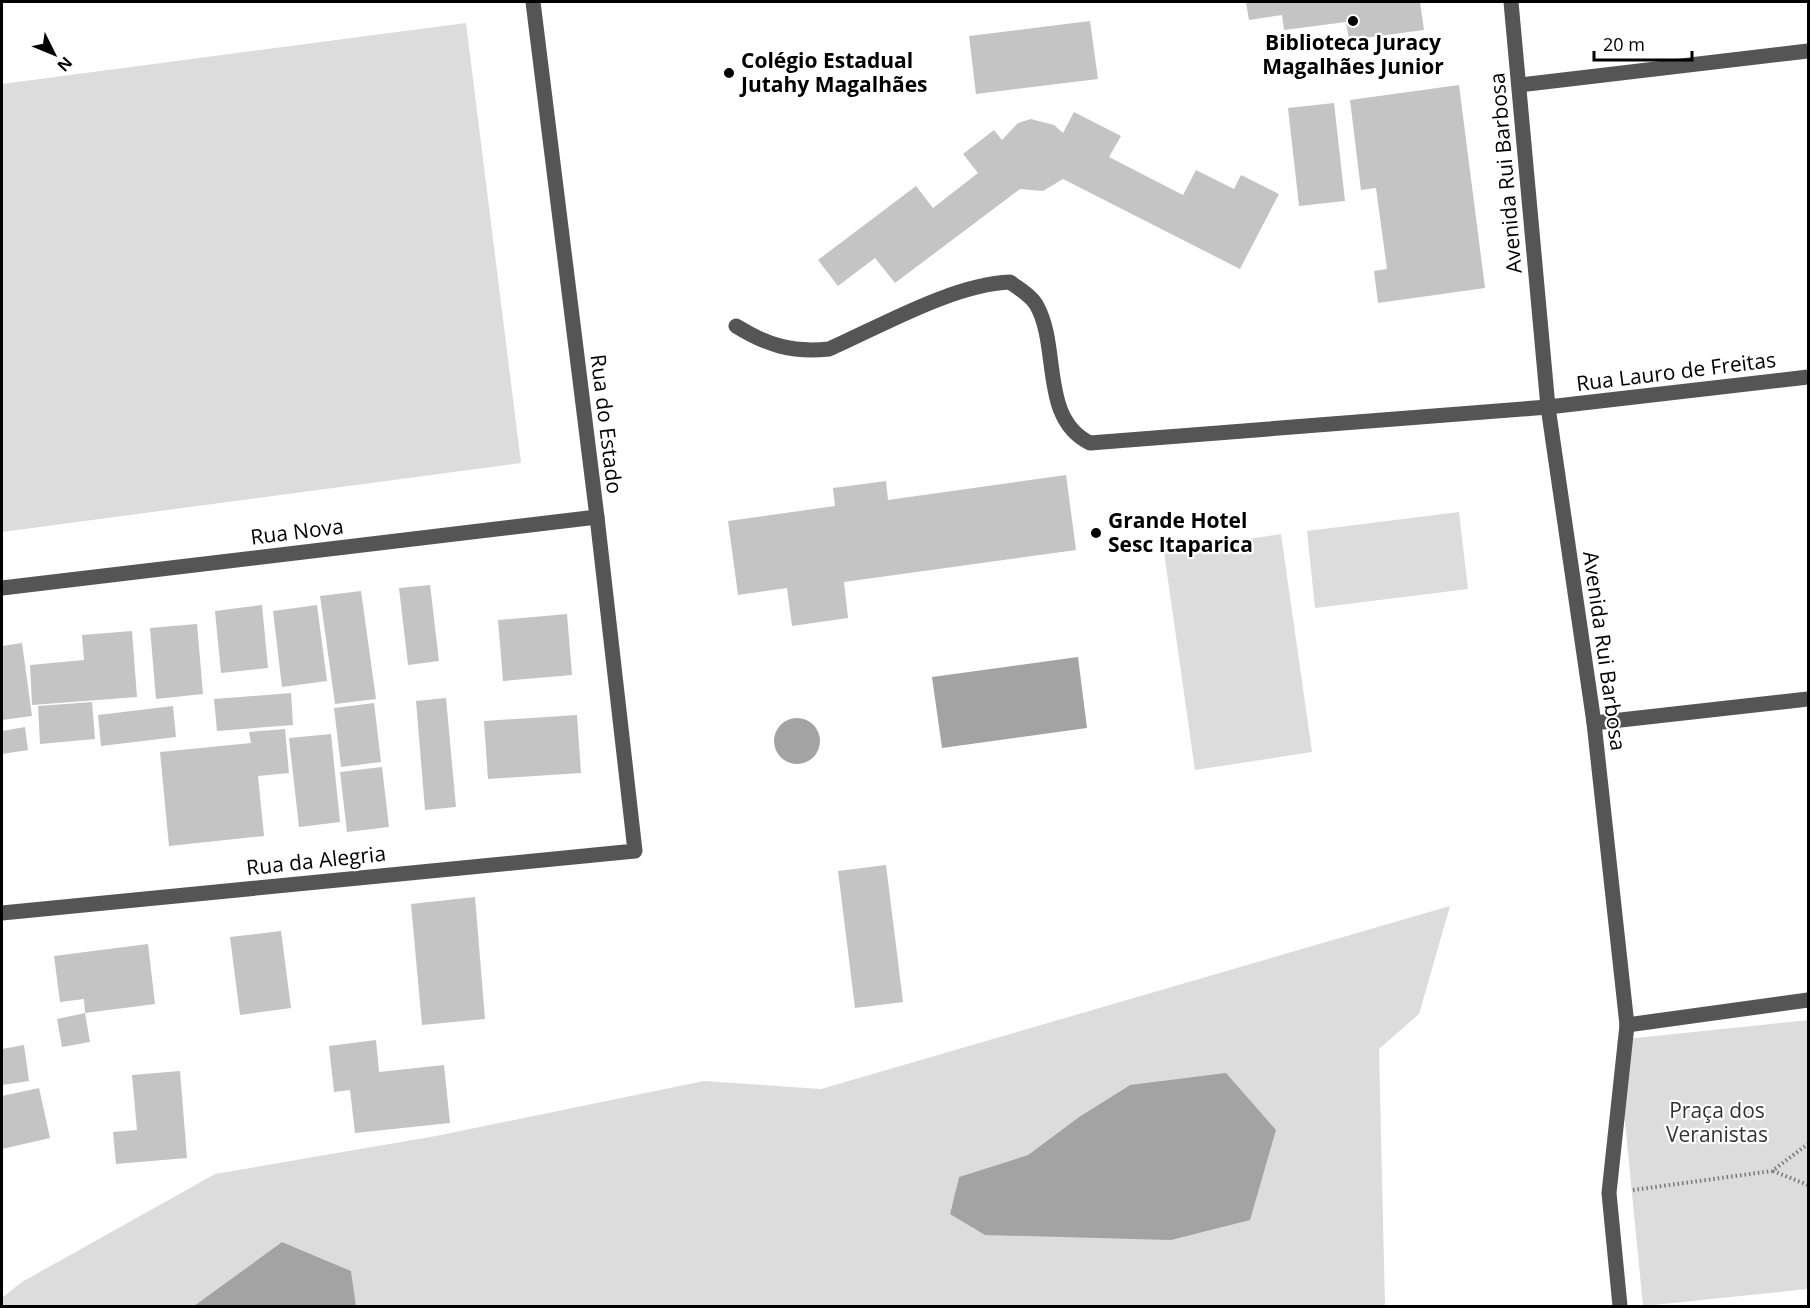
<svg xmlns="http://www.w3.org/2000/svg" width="1810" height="1308" font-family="'Open Sans',sans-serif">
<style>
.green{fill:#dcdcdc;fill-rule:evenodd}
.water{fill:#a3a3a3}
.building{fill:#c4c4c4}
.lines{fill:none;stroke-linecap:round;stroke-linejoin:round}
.path{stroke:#777;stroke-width:4;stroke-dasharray:1.5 3;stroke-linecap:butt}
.minor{stroke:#555;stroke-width:15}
.poi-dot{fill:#000;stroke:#fff;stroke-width:2}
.labels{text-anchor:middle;stroke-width:4.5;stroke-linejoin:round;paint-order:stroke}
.poi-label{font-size:21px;font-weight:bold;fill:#000;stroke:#fff;text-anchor:start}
.street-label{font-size:21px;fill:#000;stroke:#fff}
.park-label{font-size:21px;fill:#333;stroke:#fff}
</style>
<rect width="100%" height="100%" fill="#fff"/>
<g class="green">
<path d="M466,23L521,463L2,532V84Z"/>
<path d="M1459,512L1468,589L1315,608L1307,531Z"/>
<path d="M1281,534L1312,752L1195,770L1164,552Z"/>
<path d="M1450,906L1419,1014L1379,1049L1385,1306H356L351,1271L282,1242L194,1306H2V1298L22,1282L215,1174L436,1136L704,1081L821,1089ZM1130,1085L950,1214L959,1177L1028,1155L1079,1117Z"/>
<path d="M1808,1020V1289L1643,1306L1617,1040Z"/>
</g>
<g class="water">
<path d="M1078,657L1087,728L942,748L932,677Z"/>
<circle cx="797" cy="741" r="23"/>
<path d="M1226,1073L1276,1130L1250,1220L1171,1240L985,1235L950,1214L959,1177L1028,1155L1079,1117L1130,1085Z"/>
<path d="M282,1242L351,1271L356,1306H194Z"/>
</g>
<g class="building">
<path d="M1246,2H1420L1424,30L1349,40L1346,22L1284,30L1282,15L1249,20Z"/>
<path d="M1090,21L1098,79L976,94L969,36Z"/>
<path d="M1459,85L1485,288L1378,303L1374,271L1387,269L1376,188L1361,190L1350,100Z"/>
<path d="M1334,103L1345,201L1299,206L1288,108Z"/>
<path d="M1074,112L1121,136L1109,157L1183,195L1196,170L1234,189L1241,175L1279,194L1240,269L1063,179L1043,191L1020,189L895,283L875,258L838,286L818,260L916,186L933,208L978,173L963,154L994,130L1002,140L1018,123L1031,119L1054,125L1063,133Z"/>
<path d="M1066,475L1076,550L844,582L848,618L792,626L787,588L738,595L728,521L835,506L833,488L886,481L888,500Z"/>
<path d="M430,585L439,661L408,665L399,588Z"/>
<path d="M361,591L376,699L335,704L320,596Z"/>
<path d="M262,605L268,668L221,673L215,611Z"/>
<path d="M317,605L327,681L282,687L273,611Z"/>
<path d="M567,614L572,675L503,681L498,620Z"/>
<path d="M197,624L203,694L156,699L150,628Z"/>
<path d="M132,631L137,697L32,705L30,665L84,660L82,635Z"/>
<path d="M22,643L32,716L2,720V646Z"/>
<path d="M291,693L293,725L217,731L214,699Z"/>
<path d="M446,698L456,807L425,810L416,701Z"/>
<path d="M92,702L95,739L40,744L38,706Z"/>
<path d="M374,703L381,762L341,767L334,708Z"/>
<path d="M173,706L176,737L101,746L98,715Z"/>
<path d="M577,715L581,773L488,779L484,721Z"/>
<path d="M25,727L28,750L2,754V731Z"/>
<path d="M285,729L289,773L258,776L264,836L169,846L160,752L251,743L249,732Z"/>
<path d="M331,734L340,822L299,827L289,738Z"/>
<path d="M382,767L389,827L347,832L340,772Z"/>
<path d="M886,865L903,1002L855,1008L838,871Z"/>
<path d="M475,897L485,1019L422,1025L411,904Z"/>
<path d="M281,931L291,1008L240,1015L230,937Z"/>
<path d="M148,944L155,1004L85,1013L84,999L60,1002L54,956Z"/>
<path d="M85,1013L90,1042L62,1047L57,1019Z"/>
<path d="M376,1040L379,1072L444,1065L450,1123L355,1133L350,1090L334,1092L329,1046Z"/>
<path d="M24,1045L29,1081L2,1085V1049Z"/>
<path d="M180,1071L187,1158L116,1164L113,1132L137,1130L132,1075Z"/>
<path d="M39,1088L50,1138L2,1149V1096Z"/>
</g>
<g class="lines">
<g class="path">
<path d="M1773,1171L1808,1185"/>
<path d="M1633,1190L1772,1171L1808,1144"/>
</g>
<g class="minor">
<path d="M1511,2L1548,407L1594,723L1627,1025L1609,1193L1620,1306"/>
<path d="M1520,85L1808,51"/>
<path d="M736,326C767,345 792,353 829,349C881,326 954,284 1010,282C1019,289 1032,296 1037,306C1060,348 1040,419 1090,443L1548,407L1808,377"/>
<path d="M2,588L597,517"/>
<path d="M1594,723L1808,699"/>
<path d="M2,913L635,851L597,517L533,2"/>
<path d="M1627,1025L1808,1000"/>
</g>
</g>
<g class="poi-dot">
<circle cx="1353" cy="21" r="6"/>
<circle cx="729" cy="73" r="6"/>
<circle cx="1096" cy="533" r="6"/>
</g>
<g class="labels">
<g class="poi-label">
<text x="1353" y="50" text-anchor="middle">Biblioteca Juracy<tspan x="1353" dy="24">Magalhães Junior</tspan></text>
<text x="741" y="68">Colégio Estadual<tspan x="741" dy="24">Jutahy Magalhães</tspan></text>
<text x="1108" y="528">Grande Hotel<tspan x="1108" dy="24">Sesc Itaparica</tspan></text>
</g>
<g class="street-label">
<text transform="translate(1506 173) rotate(-95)" y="7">Avenida Rui Barbosa</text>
<text transform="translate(1676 372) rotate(-7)" y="7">Rua Lauro de Freitas</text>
<text transform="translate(606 424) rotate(83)" y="7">Rua do Estado</text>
<text transform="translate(297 532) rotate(-7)" y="7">Rua Nova</text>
<text transform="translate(1604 651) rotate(82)" y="7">Avenida Rui Barbosa</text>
<text transform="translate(316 861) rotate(-6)" y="7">Rua da Alegria</text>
</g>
<g class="park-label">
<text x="1717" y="1118">Praça dos<tspan x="1717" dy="24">Veranistas</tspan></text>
</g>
</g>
<rect width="1810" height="1308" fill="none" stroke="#000000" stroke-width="6"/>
<g transform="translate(54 54) rotate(133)" stroke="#ffffff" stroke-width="4.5" paint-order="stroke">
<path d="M0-4.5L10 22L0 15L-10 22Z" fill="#000000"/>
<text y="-9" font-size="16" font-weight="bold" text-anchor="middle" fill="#000000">N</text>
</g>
<path d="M1594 51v9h98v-9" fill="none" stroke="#000000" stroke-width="3"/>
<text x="1603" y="51" font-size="18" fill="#000000" stroke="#ffffff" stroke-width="4.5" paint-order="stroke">20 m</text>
</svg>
